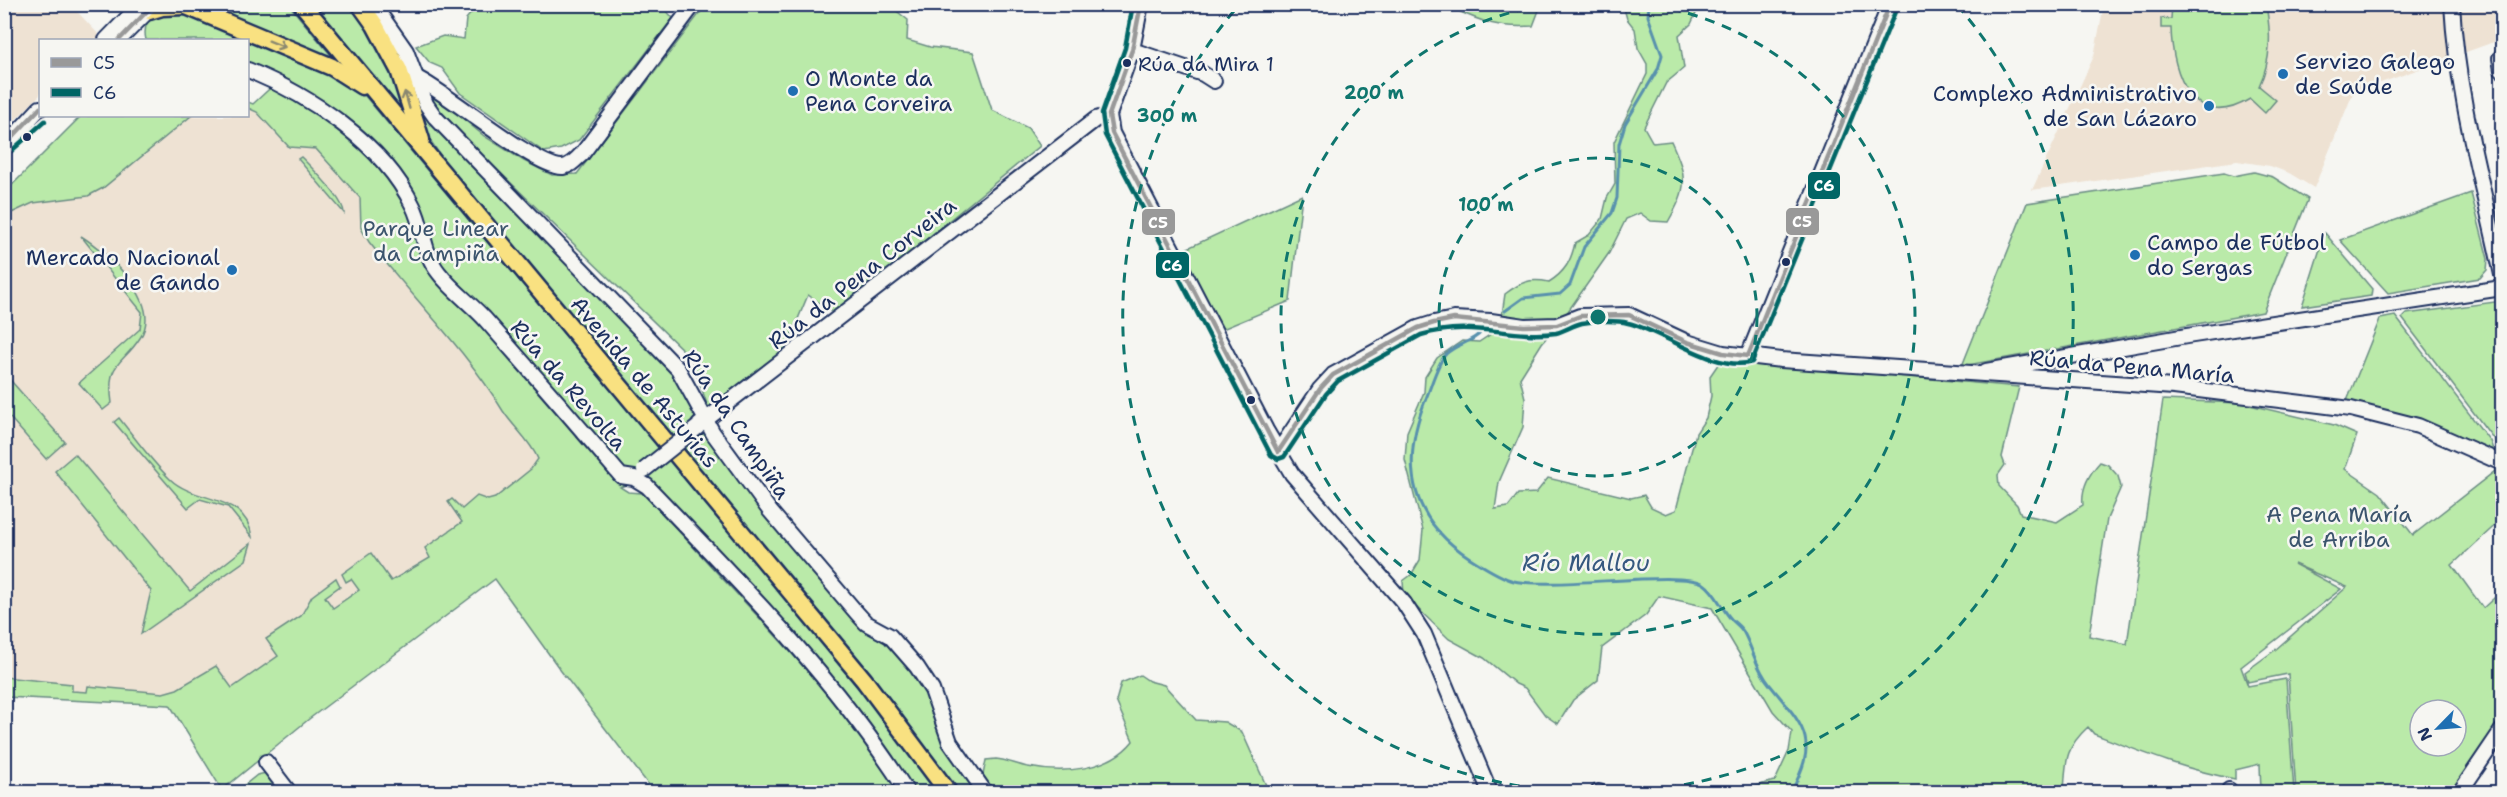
<svg xmlns="http://www.w3.org/2000/svg" width="2507" height="797" font-family="'Shantell Sans',sans-serif">
<style>
.built{fill:#eee2d3}
.green{fill:#baeaa9;stroke:#6a8c84;stroke-width:1.5;fill-rule:evenodd}
.lines{fill:none;stroke-linecap:round;stroke-linejoin:round}
.stream{stroke:#5991ad;stroke-width:3}
.minor-casing{stroke:#1b2f5e;stroke-width:18}
.major-casing{stroke:#1b2f5e;stroke-width:21}
.minor{stroke:#f6f6f2;stroke-width:14}
.major{stroke:#f9e181;stroke-width:16}
.minor-bridge-casing{stroke:#1b2f5e;stroke-width:18;stroke-linecap:butt}
.minor-bridge{stroke:#f6f6f2;stroke-width:14}
.bus-1-casing{stroke:#f6f6f2;stroke-width:9}
.bus-2-casing{stroke:#f6f6f2;stroke-width:9}
.bus-1{stroke:#999;stroke-width:4.5}
.bus-2{stroke:#066;stroke-width:4.5}
.oneway{stroke:#8a8870}
.ring{fill:none;stroke:#0f766e;stroke-width:3;stroke-dasharray:10 8}
.bus-dot{fill:#1b2f5e;stroke:#f6f6f2;stroke-width:2}
.poi-dot{fill:#1f6fb2;stroke:#f6f6f2;stroke-width:2}
.labels{text-anchor:middle;stroke-width:5;stroke-linejoin:round;paint-order:stroke}
.bus-label{font-size:20px;fill:#1b2f5e;stroke:#f6f6f2;text-anchor:start}
.poi-label{font-size:22px;fill:#1b2f5e;stroke:#f6f6f2;text-anchor:start}
.park-label{font-size:22px;fill:#3b546d;stroke:#f6f6f2}
.street-label{font-size:22px;fill:#1b2f5e;stroke:#f6f6f2}
.water-label{font-size:24px;font-style:italic;fill:#35587f;stroke:#f6f6f2}
.centre{fill:#0f766e;stroke:#f6f6f2;stroke-width:3}
.ring-label{font-size:18px;text-anchor:middle;font-weight:bold;fill:#0f766e;stroke:#f6f6f2;stroke-width:5;stroke-linejoin:round;paint-order:stroke}
.line-badge{stroke:#f6f6f2;stroke-width:2}
.badge-label{font-size:16px;text-anchor:middle;font-weight:bold;fill:#fff}
</style>
<rect width="100%" height="100%" fill="#f6f6f2"/>
<filter id="ink" filterUnits="userSpaceOnUse"><feTurbulence type="fractalNoise" baseFrequency=".0167" numOctaves="2"/><feDisplacementMap in="SourceGraphic" scale="12" xChannelSelector="R" yChannelSelector="G"/><feConvolveMatrix kernelMatrix="1 2 1 2 8 2 1 2 1" color-interpolation-filters="sRGB"/></filter>
<g filter="url(#ink)">
<g class="built">
<path d="M5,5H71L101,37L98,40H40V95L5,130Z"/>
<path d="M2104,5H2502V39L2353,93L2314,188L2289,173L2270,166L2237,161L2032,190L2094,56Z"/>
<path d="M248,102L306,139L330,162L571,440L328,661L170,705L5,697L4,192L81,116H248Z"/>
</g>
<g class="green">
<path d="M352,4L381,46L408,114L405,118L314,5Z"/>
<path d="M162,5H289L803,620L894,732L940,792H912L648,477L620,487L628,492L642,493C669,520 694,548 720,576C785,645 849,712 900,792H731L729,789L636,792L648,784L561,671L495,579L309,719L222,790L170,705L5,697L4,677L72,684V691L87,692L88,686L163,693L177,689L216,666L232,688L278,656L266,639L301,616L312,596L336,578L340,586L325,597L333,608L359,590L351,579L346,582L342,574L371,553L391,581L430,558L425,548L462,522L448,502L452,499L462,509L477,496L488,500L495,498L531,469L538,459C530,440 514,428 503,411C466,350 414,299 369,242L361,228L360,198L316,149L289,147L257,112L248,108V102L253,104L281,78L248,66V40H146C142,23 151,16 162,5Z"/>
<path d="M369,5L407,63L418,96L674,371L695,410V422L702,432L707,433L857,623L866,631L894,646L931,695L953,756L980,792H958L863,667L447,165L430,140Z"/>
<path d="M478,5H661L673,18L579,140L561,149L544,152L460,93L442,68L430,63L416,46L443,36L464,39L466,19Z"/>
<path d="M706,5H889L908,20L907,40L930,47L973,52L992,110L1028,128L1040,146L835,314L808,295L785,350L759,375L715,409L708,407L691,358L437,111L430,103L426,88L484,136L524,161L552,175L577,174Z"/>
<path d="M1453,5V4L1541,5L1533,26C1499,28 1484,23 1454,9Z"/>
<path d="M1623,5H1700L1691,24L1679,35L1684,68L1666,83L1644,127L1653,143L1671,141C1688,178 1688,187 1668,222L1651,221L1640,213L1626,219L1609,253L1564,317L1542,343L1520,378L1525,398L1523,427L1499,482L1495,509L1508,507L1518,494L1536,493L1548,478L1631,498L1644,495L1651,507L1666,514L1676,510L1696,433L1706,418L1711,396L1710,376L1721,360L2019,387L2002,457L2005,465L1998,475L1999,486L2017,505L2021,514L2057,522L2083,505C2081,489 2089,474 2100,462L2108,465L2118,476L2121,487L2107,519L2089,636L2127,644L2163,400L2241,403L2334,425L2357,435L2345,469L2380,493L2413,535L2499,468L2502,470V519L2452,565L2483,608L2502,591V719L2454,792H2296L2288,674L2248,682L2245,672L2275,650L2347,587L2294,564L2341,589L2241,667L2248,686L2286,679L2294,792H2261L2260,764L2235,770V779C2186,770 2141,752 2094,734L2088,727C2064,749 2066,762 2064,792H1752L1755,786L1775,781L1789,751L1792,732L1773,711L1712,608L1659,596L1646,615L1602,648L1598,680L1573,700L1558,724L1545,715L1525,688L1516,684L1484,658L1449,639L1404,595L1403,581L1411,575L1420,560L1423,530L1405,460L1407,432L1424,392L1425,377L1437,358L1462,341L1479,342L1500,328L1505,294C1521,282 1529,278 1549,282C1565,272 1571,261 1575,243L1589,235L1602,219L1607,198L1615,184L1614,142L1647,74V64L1638,48L1635,29L1627,19ZM2420,710H2456V746H2420Z"/>
<path d="M2172,5H2266C2271,33 2272,59 2259,86L2276,100L2265,113L2250,99C2194,133 2172,75 2171,28H2161V18L2171,19Z"/>
<path d="M81,116H191L103,188L88,196L33,203L5,216V192Z"/>
<path d="M301,157C312,168 344,199 344,213L298,159Z"/>
<path d="M2254,172L2273,177L2308,199L2263,312L1962,366L2027,203L2224,173L2233,176Z"/>
<path d="M2471,193L2488,259L2487,270L2480,278L2388,293L2340,240Z"/>
<path d="M1302,195L1290,301L1220,330L1179,252Z"/>
<path d="M2325,233L2372,289L2371,296L2302,306Z"/>
<path d="M81,236C108,253 164,303 140,338C122,366 106,361 112,403L103,410L79,383L140,329L142,312Z"/>
<path d="M2502,301V450L2402,318L2406,314Z"/>
<path d="M2395,316L2490,441L2494,452L2437,427L2347,401L2380,319Z"/>
<path d="M4,373L65,442L46,459L5,412Z"/>
<path d="M119,418C135,438 151,461 170,479C196,504 246,493 252,537L228,507L200,499L188,508L114,422Z"/>
<path d="M75,454L190,591L251,543L246,560L141,634L151,591L55,471Z"/>
<path d="M1140,675L1149,681L1164,685L1196,720L1225,722L1242,732L1269,792H994L983,775L986,760L996,759C1007,760 1017,765 1028,767C1063,774 1109,771 1133,741L1116,701L1121,683Z"/>
<path d="M266,773L284,792H236L257,775Z"/>
</g>
<g class="lines">
<g class="stream">
<path d="M1505,311L1523,298L1560,294L1570,285L1584,247L1612,213L1617,198L1619,144L1625,124L1658,69L1662,55L1648,16L1649,4"/>
<path d="M1483,330C1473,343 1457,343 1446,354C1437,364 1432,384 1427,396C1400,461 1408,518 1470,558C1483,566 1499,577 1514,581C1554,590 1682,569 1704,584C1716,592 1722,610 1732,620C1736,624 1741,627 1744,633C1753,650 1757,670 1770,685C1804,727 1820,739 1791,792"/>
</g>
<g class="minor-casing">
<g id="minor">
<path d="M373,4L406,51L426,104L435,117L678,369L713,433L770,511L856,612L866,623L890,636L917,667L932,690L950,742L985,792"/>
<path d="M1141,4L1132,50L1109,115L1112,133L1266,430L1292,474L1404,603L1424,634L1490,792"/>
<path d="M2452,4C2457,97 2483,185 2502,275"/>
<path d="M106,40L141,4"/>
<path d="M119,40L155,4"/>
<path d="M1132,50L1203,74L1214,81"/>
<path d="M2500,58L2502,70"/>
<path d="M248,70C309,95 383,143 413,206C424,228 423,254 439,273C452,290 469,302 484,318C530,370 576,423 621,476L634,478L647,486C740,583 835,678 907,792"/>
<path d="M417,78C445,91 537,169 563,167C571,166 576,159 582,154L694,4"/>
<path d="M4,147L40,108"/>
<path d="M1748,356L1890,4"/>
<path d="M1986,371L2187,336L2502,288"/>
<path d="M699,425L1096,119L1109,115"/>
<path d="M1278,452L1320,389L1333,375L1418,328L1434,323L1454,319L1491,321L1524,326L1557,325L1580,316L1629,315L1687,342L1723,353L1781,360L2174,387L2351,409L2418,426L2502,463"/>
<path d="M266,762L289,792"/>
<path d="M2229,790L2230,792"/>
<path d="M1598,792H1599"/>
<path d="M2460,792L2502,730"/>
</g>
</g>
<g class="major-casing">
<g id="major">
<path d="M182,4L332,67L362,86"/>
<path d="M302,4L864,680L948,792"/>
<path d="M360,4L375,25L399,70L421,140"/>
<path d="M149,11L162,7L184,6"/>
</g>
</g>
<use href="#minor" class="minor"/>
<use href="#major" class="major"/>
<g class="minor-bridge-casing">
<path id="minor-bridge" d="M644,470L698,427"/>
</g>
<use href="#minor-bridge" class="minor-bridge"/>
<g class="bus-1-casing">
<g id="bus-1">
<path d="M1141,4L1132,50L1109,115L1112,133L1278,452L1320,389L1333,375L1418,328L1434,323L1454,319L1524,326L1557,325L1580,316L1629,315L1687,342L1723,353L1748,356L1890,4"/>
<path d="M119,40L154,4"/>
<path d="M4,146L40,108"/>
</g>
</g>
<g class="bus-2-casing">
<g id="bus-2">
<path d="M1133,4L1125,48L1102,113L1105,135L1271,455L1278,459L1284,457L1326,394L1338,381L1421,335C1473,319 1507,339 1556,333C1565,331 1573,325 1582,323C1594,321 1616,320 1628,323C1661,330 1715,373 1752,362L1897,7"/>
<path d="M9,153L45,121"/>
</g>
</g>
<use href="#bus-1" class="bus-1"/>
<use href="#bus-2" class="bus-2"/>
</g>
<defs><path id="oneway-shaft" d="M-6 0H5M1.5-3L5.5 0L1.5 3" fill="none" stroke-width="1.6" stroke-linecap="round" stroke-linejoin="round" transform="scale(1.5)"/></defs>
<g class="oneway">
<use href="#oneway-shaft" transform="translate(277 44) rotate(22)"/>
<use href="#oneway-shaft" transform="translate(407 100) rotate(-106)"/>
</g>
</g>
<g class="ring">
<circle cx="1598" cy="317" r="159"/>
<path d="M1653 5A317 317 0 1 1 1543 5"/>
<path d="M1573 792A476 476 0 0 1 1239 5M1957 5A476 476 0 0 1 1623 792"/>
</g>
<g class="bus-dot">
<circle cx="1127" cy="63" r="5"/>
<circle cx="27" cy="137" r="5"/>
<circle cx="1786" cy="262" r="5"/>
<circle cx="1251" cy="400" r="5"/>
</g>
<g class="poi-dot">
<circle cx="2283" cy="74" r="6"/>
<circle cx="793" cy="91" r="6"/>
<circle cx="2209" cy="106" r="6"/>
<circle cx="2135" cy="255" r="6"/>
<circle cx="232" cy="270" r="6"/>
</g>
<g class="labels">
<g class="bus-label">
<text x="1138" y="71">Rúa da Mira 1</text>
</g>
<g class="poi-label">
<text x="2295" y="69">Servizo Galego<tspan x="2295" dy="25">de Saúde</tspan></text>
<text x="805" y="86">O Monte da<tspan x="805" dy="25">Pena Corveira</tspan></text>
<text x="2197" y="101" text-anchor="end">Complexo Administrativo<tspan x="2197" dy="25">de San Lázaro</tspan></text>
<text x="2147" y="250">Campo de Fútbol<tspan x="2147" dy="25">do Sergas</tspan></text>
<text x="220" y="265" text-anchor="end">Mercado Nacional<tspan x="220" dy="25">de Gando</tspan></text>
</g>
<g class="park-label">
<text x="436" y="236">Parque Linear<tspan x="436" dy="25">da Campiña</tspan></text>
<text x="2339" y="522">A Pena María<tspan x="2339" dy="25">de Arriba</tspan></text>
</g>
<g class="street-label">
<text transform="translate(862 273) rotate(-38)" y="8">Rúa da Pena Corveira</text>
<text transform="translate(2132 366) rotate(5)" y="8">Rúa da Pena María</text>
<text transform="translate(645 382) rotate(50)" y="8">Avenida de Asturias</text>
<text transform="translate(569 385) rotate(49)" y="8">Rúa da Revolta</text>
<text transform="translate(737 424) rotate(56)" y="8">Rúa da Campiña</text>
</g>
<g class="water-label">
<text x="1586" y="571">Río Mallou</text>
</g>
</g>
<circle cx="1598" cy="317" r="9" class="centre"/>
<g class="ring-label">
<text x="1374" y="99">200 m</text>
<text x="1167" y="122">300 m</text>
<text x="1486" y="211">100 m</text>
</g>
<g class="line-badge">
<rect x="1807" y="171" width="34" height="29" rx="6" fill="#066"/>
<rect x="1785" y="207" width="35" height="29" rx="6" fill="#999"/>
<rect x="1141" y="208" width="35" height="28" rx="6" fill="#999"/>
<rect x="1155" y="251" width="35" height="28" rx="6" fill="#066"/>
</g>
<g class="badge-label">
<text x="1824" y="191">C6</text>
<text x="1802" y="227">C5</text>
<text x="1158" y="228">C5</text>
<text x="1172" y="271">C6</text>
</g>
<rect width="2507" height="797" fill="none" stroke="#f6f6f2" stroke-width="24"/>
<rect x="12" y="12" width="2483" height="773" fill="none" stroke="#1b2f5e" stroke-width="2" filter="url(#ink)"/>
<rect x="39" y="39" width="210" height="78" fill="#f6f6f2" stroke="#9ea6b7" stroke-width="1.5"/>
<rect x="51" y="58" width="30" height="9" fill="#999999" stroke="#9ea6b7" stroke-width="1.5"/>
<text x="93" y="69" font-size="18" fill="#1b2f5e">C5</text>
<rect x="51" y="88" width="30" height="9" fill="#006666" stroke="#9ea6b7" stroke-width="1.5"/>
<text x="93" y="99" font-size="18" fill="#1b2f5e">C6</text>
<g transform="translate(2438 728) rotate(245)"><circle r="28" fill="#f6f6f2" stroke="#9ea6b7" stroke-width="1.5"/>
<path d="M0-4.5L10 22L0 15L-10 22Z" fill="#1f6fb2"/>
<text y="-9" font-size="16" font-weight="bold" text-anchor="middle" fill="#1b2f5e">N</text>
</g>
</svg>
